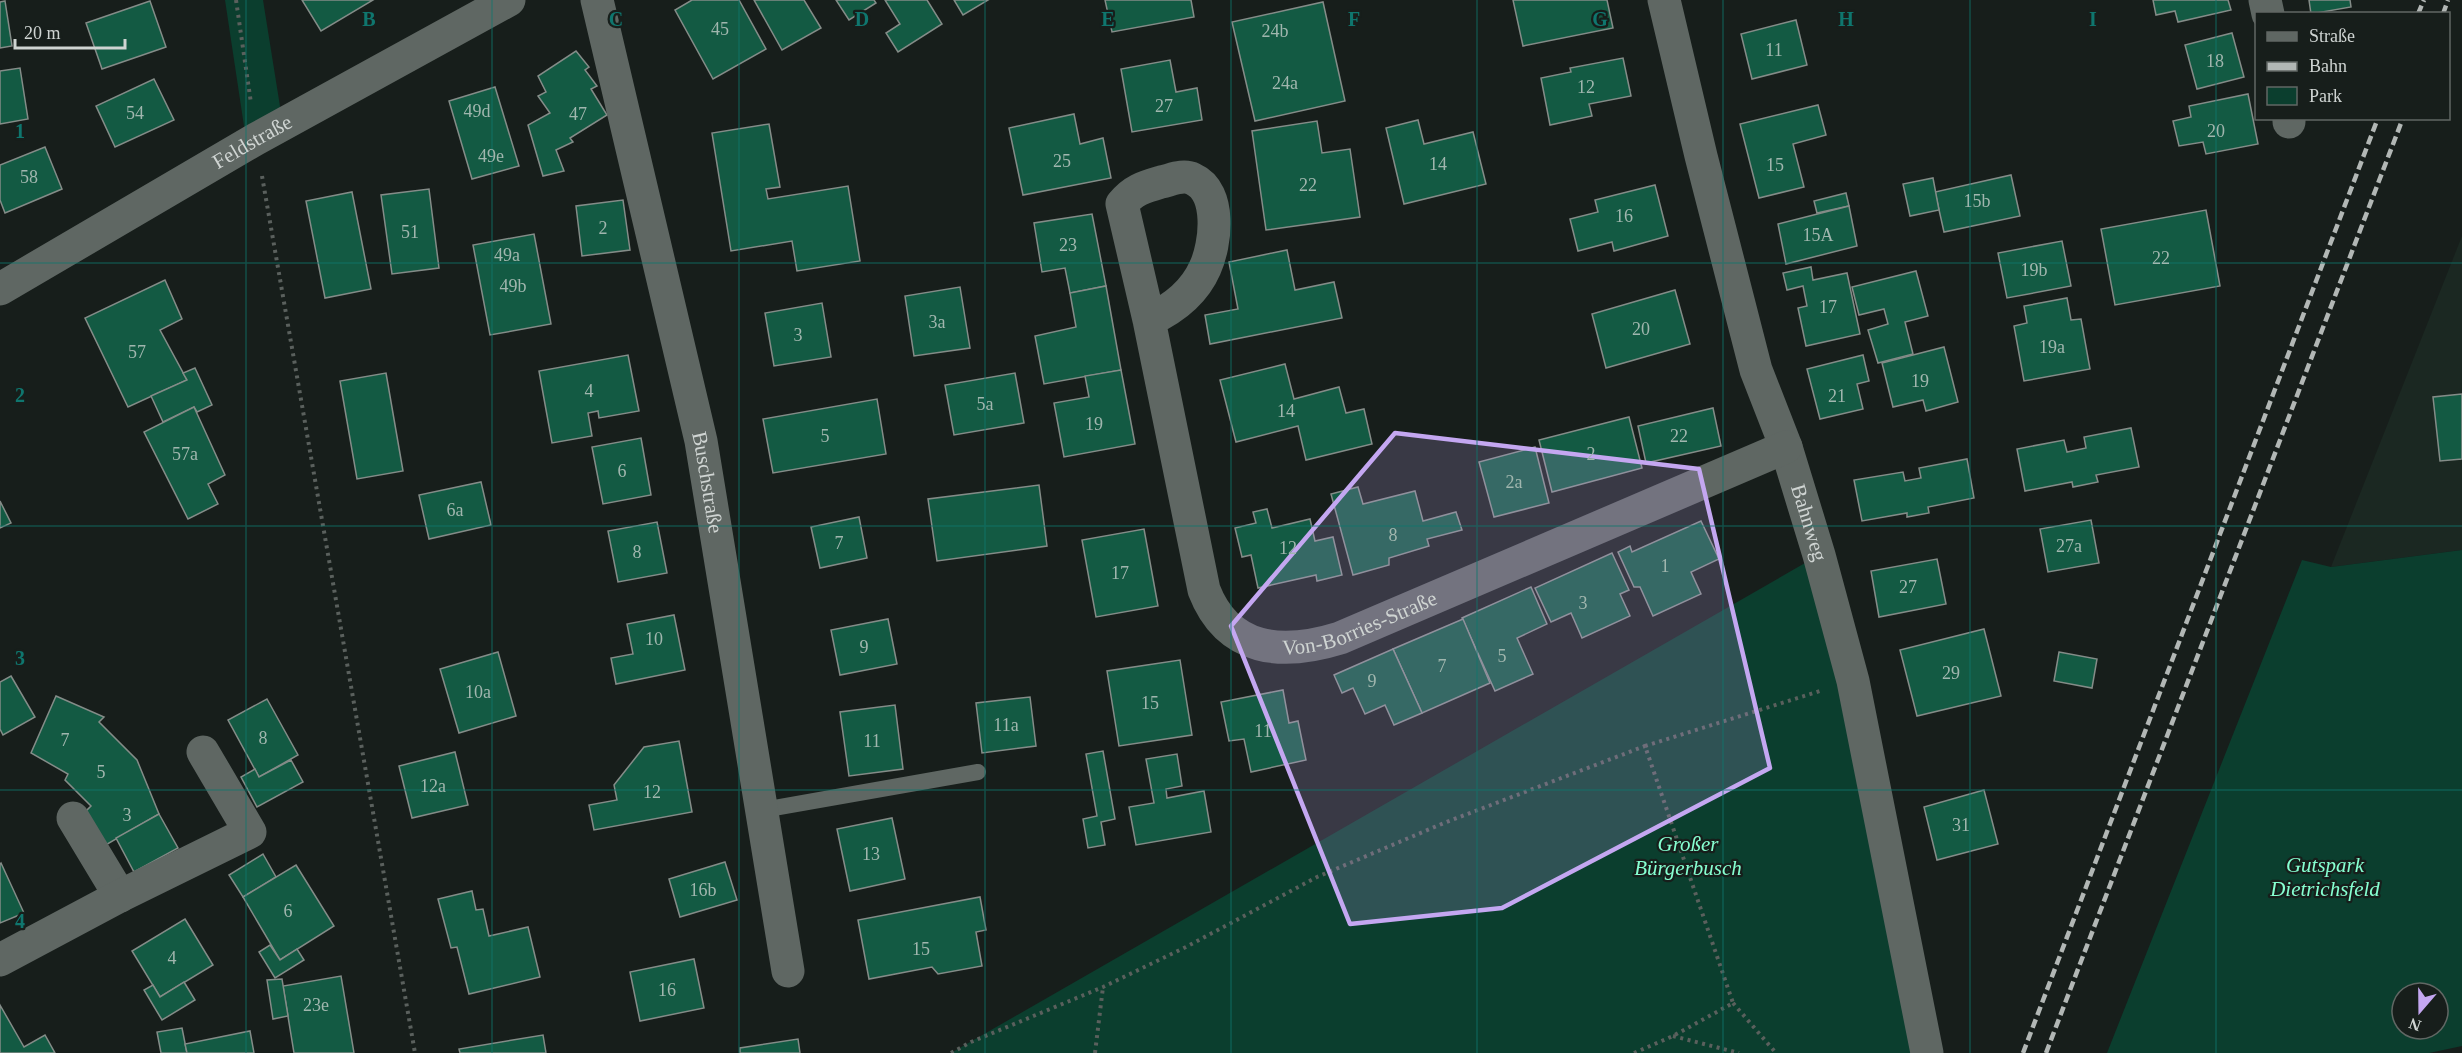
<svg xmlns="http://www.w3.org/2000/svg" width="2462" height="1053" font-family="'Times New Roman',serif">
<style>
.built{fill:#1b2822}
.green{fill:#0b3e2e;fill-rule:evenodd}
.building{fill:#135a43;stroke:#848c88;stroke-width:1.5}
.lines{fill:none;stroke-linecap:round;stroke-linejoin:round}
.path{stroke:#5a605d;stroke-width:4;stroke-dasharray:3 4.5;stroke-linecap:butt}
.lane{stroke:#5f6763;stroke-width:16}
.street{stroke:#5f6763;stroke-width:33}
.rail{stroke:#b2b7b5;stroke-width:4.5;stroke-dasharray:9 4.5;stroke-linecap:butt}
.marked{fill:#c4a7f1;fill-opacity:0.2;stroke:#c4a7f1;stroke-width:4.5;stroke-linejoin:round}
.grid{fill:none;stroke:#0f766e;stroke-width:1.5;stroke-opacity:0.55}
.labels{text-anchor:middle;stroke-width:4.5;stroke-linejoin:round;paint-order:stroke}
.number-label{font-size:18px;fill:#a0b6ae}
.street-label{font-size:21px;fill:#cfd4d2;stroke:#171e1b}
.park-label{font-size:21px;font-style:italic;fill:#86ffd1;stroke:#171e1b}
.grid-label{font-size:20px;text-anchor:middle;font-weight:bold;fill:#0f766e;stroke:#171e1b;stroke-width:4.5;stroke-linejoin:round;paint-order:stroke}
</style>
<rect width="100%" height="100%" fill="#171e1b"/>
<path class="built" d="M2462,236V550L2331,567Z"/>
<g class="green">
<path d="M225,0H263L283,125L247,146Z"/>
<path d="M2462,550V1046L2429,1053H2107L2302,560L2331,567ZM2402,993H2438V1029H2402Z"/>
<path d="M1819,555L1927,1053H951Z"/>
</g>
<g class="building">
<path d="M302,0H373L321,31Z"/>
<path d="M692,0H739L766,49L713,79L675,10Z"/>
<path d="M754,0H804L821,28L782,50Z"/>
<path d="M836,0H874L876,3L849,20Z"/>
<path d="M885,0H927L942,24L898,52L886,33L900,24Z"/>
<path d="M954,0H988L963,15Z"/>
<path d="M1105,0H1191L1194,17L1112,32Z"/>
<path d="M1513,0H1607L1613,28L1523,46Z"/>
<path d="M2153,0H2228L2231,10L2178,22L2175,11L2156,15Z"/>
<path d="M2309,0H2350L2351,7L2311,14Z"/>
<path d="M5,1L12,46L0,48V2Z"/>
<path d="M150,1L166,47L102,69L86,23Z"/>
<path d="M1323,2L1345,101L1255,121L1232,22Z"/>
<path d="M1796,20L1807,65L1752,79L1741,34Z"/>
<path d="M2232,33L2244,77L2197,89L2185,45Z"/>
<path d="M576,51L589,67L585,70L597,86L591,89L607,115L570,138L573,142L556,150L564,171L543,176L528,125L550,113L538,96L546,92L538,76Z"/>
<path d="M1623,58L1631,96L1589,104L1592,116L1550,125L1541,78L1571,72L1570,68Z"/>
<path d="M1170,60L1176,92L1197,88L1202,120L1132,132L1121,69Z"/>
<path d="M20,68L28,119L0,124V71Z"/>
<path d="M154,79L174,120L115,147L96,106Z"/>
<path d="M495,87L519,166L472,179L449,101Z"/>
<path d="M2248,94L2258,144L2206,154L2203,142L2179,146L2173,121L2191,117L2189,106Z"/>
<path d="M1818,105L1826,135L1793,144L1804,187L1759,198L1740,124Z"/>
<path d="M1074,114L1080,144L1103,138L1111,178L1023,195L1009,128Z"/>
<path d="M1418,120L1424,144L1473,132L1486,184L1404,204L1386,128Z"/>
<path d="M1317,121L1322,153L1350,149L1360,217L1266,230L1252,131Z"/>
<path d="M769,124L780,187L766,189L768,199L848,186L860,261L797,271L792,241L731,251L712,133Z"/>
<path d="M45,147L62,189L5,213L0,200V165Z"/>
<path d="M2011,175L2020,216L1944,232L1935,192Z"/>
<path d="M1933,178L1939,210L1910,216L1903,184Z"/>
<path d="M1655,185L1668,236L1614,251L1612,242L1578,251L1570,219L1598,212L1595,200Z"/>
<path d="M429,189L439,268L392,274L381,195Z"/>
<path d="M352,192L371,289L325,298L306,201Z"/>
<path d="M1846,193L1849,206L1817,213L1814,201Z"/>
<path d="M623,200L630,250L582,256L576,206Z"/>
<path d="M1849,206L1857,246L1786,264L1778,224Z"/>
<path d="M2206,210L2220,286L2115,305L2101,229Z"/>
<path d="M1092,214L1106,286L1070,293L1065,268L1042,272L1034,223Z"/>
<path d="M534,234L551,324L490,335L473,245Z"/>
<path d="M2062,241L2071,286L2007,298L1998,253Z"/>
<path d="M1287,250L1295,290L1334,282L1342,318L1210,344L1205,315L1238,309L1229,262Z"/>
<path d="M1811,267L1813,280L1847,273L1860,334L1806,346L1798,308L1807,306L1803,286L1787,290L1783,273Z"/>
<path d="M1916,271L1928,316L1905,322L1913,354L1878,363L1868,330L1888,324L1884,309L1859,315L1852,287Z"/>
<path d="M165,280L182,319L160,330L187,380L128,407L85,318Z"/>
<path d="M1106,286L1121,370L1044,384L1035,336L1076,327L1070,293Z"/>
<path d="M960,287L970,348L914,356L905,296Z"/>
<path d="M1675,290L1690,344L1606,368L1592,314Z"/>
<path d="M2067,298L2071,320L2081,319L2090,369L2024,381L2014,326L2027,323L2024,306Z"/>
<path d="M822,303L831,357L774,366L765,313Z"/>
<path d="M1944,347L1958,402L1926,411L1923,400L1893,407L1882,363Z"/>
<path d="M628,355L639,411L599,418L598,411L588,413L592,436L552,443L539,371Z"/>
<path d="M1863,355L1869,381L1857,384L1863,409L1820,419L1807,369Z"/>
<path d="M1285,364L1294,399L1339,387L1346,413L1364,409L1372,444L1306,460L1298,426L1236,442L1220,380Z"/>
<path d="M195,368L212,405L197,412L194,407L163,422L151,396L187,380L183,373Z"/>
<path d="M1121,370L1135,444L1064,457L1054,403L1089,397L1085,376Z"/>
<path d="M386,373L403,471L357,479L340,381Z"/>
<path d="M1015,373L1024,423L954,435L945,385Z"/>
<path d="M2462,394V459L2440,461L2433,397Z"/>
<path d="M877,399L886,454L773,473L763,419Z"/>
<path d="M194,407L225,475L208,484L218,504L188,519L144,432Z"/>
<path d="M1713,408L1721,446L1646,463L1638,426Z"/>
<path d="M1629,417L1642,468L1552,492L1539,440Z"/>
<path d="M2131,428L2139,467L2096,475L2098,482L2073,487L2072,482L2025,491L2017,449L2064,440L2067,452L2086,448L2084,437Z"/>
<path d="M641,438L651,495L603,504L592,447Z"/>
<path d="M1535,447L1549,503L1494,517L1479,462Z"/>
<path d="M1967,459L1974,498L1928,507L1929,513L1907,517V513L1862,521L1854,480L1903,472L1905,481L1921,478L1919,468Z"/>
<path d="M481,482L491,525L429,539L419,495Z"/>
<path d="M1039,485L1047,546L937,561L928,499Z"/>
<path d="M1358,487L1363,504L1415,491L1423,521L1456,512L1462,530L1427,539L1429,546L1389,558V565L1353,575L1331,494Z"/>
<path d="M0,501L11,523L0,528Z"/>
<path d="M1267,509L1272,528L1310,519L1315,541L1333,537L1342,575L1317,581L1316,575L1258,588L1251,555L1242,557L1235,528L1256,523L1253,512Z"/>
<path d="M859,517L867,558L820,568L811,527Z"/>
<path d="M2091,520L2099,563L2048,572L2040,529Z"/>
<path d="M1701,521L1719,559L1691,572L1701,594L1653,616L1640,587H1634L1618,552L1630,546L1632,552Z"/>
<path d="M657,522L667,573L618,582L608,531Z"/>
<path d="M1144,529L1158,606L1096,617L1082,540Z"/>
<path d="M1612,553L1629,590L1620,594L1630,616L1582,638L1571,613L1551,622L1535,588Z"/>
<path d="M1937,559L1946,604L1879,617L1871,571Z"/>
<path d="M1531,587L1547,624L1517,638L1533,674L1495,691L1462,618Z"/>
<path d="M674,615L685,670L616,684L611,658L633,654L627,624Z"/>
<path d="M888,619L897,664L840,675L831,630Z"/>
<path d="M1463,619L1490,683L1422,713L1393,649Z"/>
<path d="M1984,629L2001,696L1917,716L1900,650Z"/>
<path d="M1393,649L1422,713L1394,725L1385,705L1365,714L1353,688L1342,693L1334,675Z"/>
<path d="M498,652L516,716L459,733L440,669Z"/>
<path d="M2059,652L2097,659L2092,688L2054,681Z"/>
<path d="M1180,660L1192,735L1119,746L1107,671Z"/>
<path d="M11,676L35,717L3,735L0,729V682Z"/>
<path d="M1283,690L1289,723L1298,721L1306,760L1251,772L1244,739L1229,741L1221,702Z"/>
<path d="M56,696L104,717L99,722L137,760L159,814L104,846L86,811L91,806L65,780L68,774L31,753Z"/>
<path d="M1030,697L1036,746L982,753L976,703Z"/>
<path d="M267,699L298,755L259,777L228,720Z"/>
<path d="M895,705L903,769L849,776L840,712Z"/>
<path d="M679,741L692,812L594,830L589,805L617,800L614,785L644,747Z"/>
<path d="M1103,751L1115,819L1101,822L1105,845L1088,848L1083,819L1097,816L1086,754Z"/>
<path d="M455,752L468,805L412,818L399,766Z"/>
<path d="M1177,754L1182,786L1166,789L1167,798L1204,791L1211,832L1136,845L1129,807L1154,803L1146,759Z"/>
<path d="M291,760L303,782L257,807L241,777L255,769L259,777Z"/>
<path d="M1984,790L1998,844L1937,860L1924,807Z"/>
<path d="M159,814L178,848L134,872L116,838Z"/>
<path d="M892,818L905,879L850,891L837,829Z"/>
<path d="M263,854L276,877L243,897L229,875Z"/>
<path d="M725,862L737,900L680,917L669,879Z"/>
<path d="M1,863L24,913L0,923V864Z"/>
<path d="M296,865L334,926L280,960L243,897Z"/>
<path d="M472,891L476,910L483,909L489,936L528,927L540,977L469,994L457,947L451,948L438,899Z"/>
<path d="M980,897L986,930L976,932L982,966L938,974L932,967L869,979L858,920Z"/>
<path d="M185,919L213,965L160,997L132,951Z"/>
<path d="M270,945L280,960L297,949L304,960L275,978L259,952Z"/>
<path d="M694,959L704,1008L640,1021L630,972Z"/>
<path d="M341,976L354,1053H294L283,986Z"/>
<path d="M282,979L288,1016L273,1019L267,980Z"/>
<path d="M184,982L195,1000L162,1020L144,990L153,985L160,997Z"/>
<path d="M0,1005L24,1047L45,1035L55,1053H0Z"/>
<path d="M182,1028L187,1053H161L157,1032Z"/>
<path d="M250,1031L254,1053H187L185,1044Z"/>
<path d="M543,1035L546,1053H460L459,1049Z"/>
<path d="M798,1039L800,1053H740V1048Z"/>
</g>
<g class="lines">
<g class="path">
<path d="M236,0L251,103"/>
<path d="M262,176L415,1053"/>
<path d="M1733,1003L1776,1053"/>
<path d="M1673,1036L1739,1053"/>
<path d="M951,1053L971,1042L1103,987L1186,947L1317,877L1444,823L1645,746"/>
<path d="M1095,1053L1103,987"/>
<path d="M1634,1053L1673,1036L1733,1003L1645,746L1820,691"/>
</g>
<path class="lane" d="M762,810L978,772"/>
<g class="street">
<path id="s1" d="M597,0L701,441L788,971"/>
<path id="s2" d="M1664,0L1701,156L1756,370L1786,447L1819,555L1853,681L1927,1053"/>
<path d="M2265,0L2268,14"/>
<path d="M2289,118V122"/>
<path id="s3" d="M0,289L256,139L509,0"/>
<path id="s4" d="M1149,320C1173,309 1194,293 1205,268C1216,244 1222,192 1193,179C1183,174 1171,180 1161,182C1144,187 1133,190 1122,204L1149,320L1204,590C1228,652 1282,656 1340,638L1786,447"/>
<path d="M73,818L120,896"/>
<path d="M0,960L120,896L250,832L203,752"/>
</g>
<g class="rail">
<path d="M2418,14L2424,0"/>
<path d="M2443,14L2448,0"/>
<path d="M2023,1053L2378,118"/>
<path d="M2046,1053L2403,118"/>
</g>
</g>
<path class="marked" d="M1395,433L1699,469L1770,768L1502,908L1350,924L1231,626Z"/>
<path class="grid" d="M246,0V1053M492,0V1053M739,0V1053M985,0V1053M1231,0V1053M1477,0V1053M1723,0V1053M1970,0V1053M2216,0V1053M0,263H2462M0,526H2462M0,790H2462"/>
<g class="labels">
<g class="number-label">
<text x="720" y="35">45</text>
<text x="1275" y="37">24b</text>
<text x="1774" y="56">11</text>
<text x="2215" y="67">18</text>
<text x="1285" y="89">24a</text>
<text x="1586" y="93">12</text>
<text x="1164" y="112">27</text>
<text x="477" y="117">49d</text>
<text x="135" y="119">54</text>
<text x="578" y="120">47</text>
<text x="2216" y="137">20</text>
<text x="491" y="162">49e</text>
<text x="1062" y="167">25</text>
<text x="1438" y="170">14</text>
<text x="1775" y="171">15</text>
<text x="29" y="183">58</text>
<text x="1308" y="191">22</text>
<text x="1977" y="207">15b</text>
<text x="1624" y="222">16</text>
<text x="603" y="234">2</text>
<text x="410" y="238">51</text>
<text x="1818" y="241">15A</text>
<text x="1068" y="251">23</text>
<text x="507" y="261">49a</text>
<text x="2161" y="264">22</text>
<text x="2034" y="276">19b</text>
<text x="513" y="292">49b</text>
<text x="1828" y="313">17</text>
<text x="937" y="328">3a</text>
<text x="1641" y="335">20</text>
<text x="798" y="341">3</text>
<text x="2052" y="353">19a</text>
<text x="137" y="358">57</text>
<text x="1920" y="387">19</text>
<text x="589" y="397">4</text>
<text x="1837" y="402">21</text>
<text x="985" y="410">5a</text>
<text x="1286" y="417">14</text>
<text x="1094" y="430">19</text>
<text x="825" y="442">5</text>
<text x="1679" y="442">22</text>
<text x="185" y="460">57a</text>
<text x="1591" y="460">2</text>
<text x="622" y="477">6</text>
<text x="1514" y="488">2a</text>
<text x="455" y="516">6a</text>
<text x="1393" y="541">8</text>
<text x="839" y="549">7</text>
<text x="2069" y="552">27a</text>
<text x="1288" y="554">12</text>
<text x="637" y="558">8</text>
<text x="1665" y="572">1</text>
<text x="1120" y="579">17</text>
<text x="1908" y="593">27</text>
<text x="1583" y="609">3</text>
<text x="654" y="645">10</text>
<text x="864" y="653">9</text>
<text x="1502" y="662">5</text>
<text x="1442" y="672">7</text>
<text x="1951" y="679">29</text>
<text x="1372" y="687">9</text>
<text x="478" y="698">10a</text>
<text x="1150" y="709">15</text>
<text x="1006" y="731">11a</text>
<text x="1263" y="737">11</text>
<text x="263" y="744">8</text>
<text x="65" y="746">7</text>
<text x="872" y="747">11</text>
<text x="101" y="778">5</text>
<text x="433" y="792">12a</text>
<text x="652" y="798">12</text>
<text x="127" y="821">3</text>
<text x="1961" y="831">31</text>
<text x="871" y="860">13</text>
<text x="703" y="896">16b</text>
<text x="288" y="917">6</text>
<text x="921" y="955">15</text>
<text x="172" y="964">4</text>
<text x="667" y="996">16</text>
<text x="316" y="1011">23e</text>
</g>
<g class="street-label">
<text dy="7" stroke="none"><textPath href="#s3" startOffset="292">Feldstraße</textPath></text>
<text dy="7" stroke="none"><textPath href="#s1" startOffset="495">Buschstraße</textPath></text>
<text dy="7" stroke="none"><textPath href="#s2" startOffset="543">Bahnweg</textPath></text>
<text dy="7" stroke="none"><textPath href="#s4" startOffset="834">Von-Borries-Straße</textPath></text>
</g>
<g class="park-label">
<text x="1688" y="851">Großer<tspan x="1688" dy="24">Bürgerbusch</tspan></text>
<text x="2325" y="872">Gutspark<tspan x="2325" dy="24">Dietrichsfeld</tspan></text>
</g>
</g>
<g class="grid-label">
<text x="369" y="26">B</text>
<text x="616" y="26">C</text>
<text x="862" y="26">D</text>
<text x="1108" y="26">E</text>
<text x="1354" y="26">F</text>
<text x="1600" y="26">G</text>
<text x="1846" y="26">H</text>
<text x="2093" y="26">I</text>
<text x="20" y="138">1</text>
<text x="20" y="402">2</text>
<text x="20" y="665">3</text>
<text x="20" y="928">4</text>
</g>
<rect x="2255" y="12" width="195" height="108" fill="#171e1b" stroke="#616764" stroke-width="1.5"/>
<rect x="2267" y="32" width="30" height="9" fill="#5f6763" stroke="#616764" stroke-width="1.5"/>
<text x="2309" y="42" font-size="18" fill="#cfd4d2">Straße</text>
<rect x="2267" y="62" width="30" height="9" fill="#b2b7b5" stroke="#616764" stroke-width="1.5"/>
<text x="2309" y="72" font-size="18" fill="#cfd4d2">Bahn</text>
<rect x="2267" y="87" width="30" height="18" fill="#0b3e2e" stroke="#616764" stroke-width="1.5"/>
<text x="2309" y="102" font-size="18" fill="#cfd4d2">Park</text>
<g transform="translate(2420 1011) rotate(200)"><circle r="28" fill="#171e1b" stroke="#616764" stroke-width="1.5"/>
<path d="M0-4.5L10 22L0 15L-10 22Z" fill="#c4a7f1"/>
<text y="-9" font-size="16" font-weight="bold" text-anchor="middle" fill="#cfd4d2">N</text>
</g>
<path d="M15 39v9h110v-9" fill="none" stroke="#cfd4d2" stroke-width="3"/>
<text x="24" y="39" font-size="18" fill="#cfd4d2" stroke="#171e1b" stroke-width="4.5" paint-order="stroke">20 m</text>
</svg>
